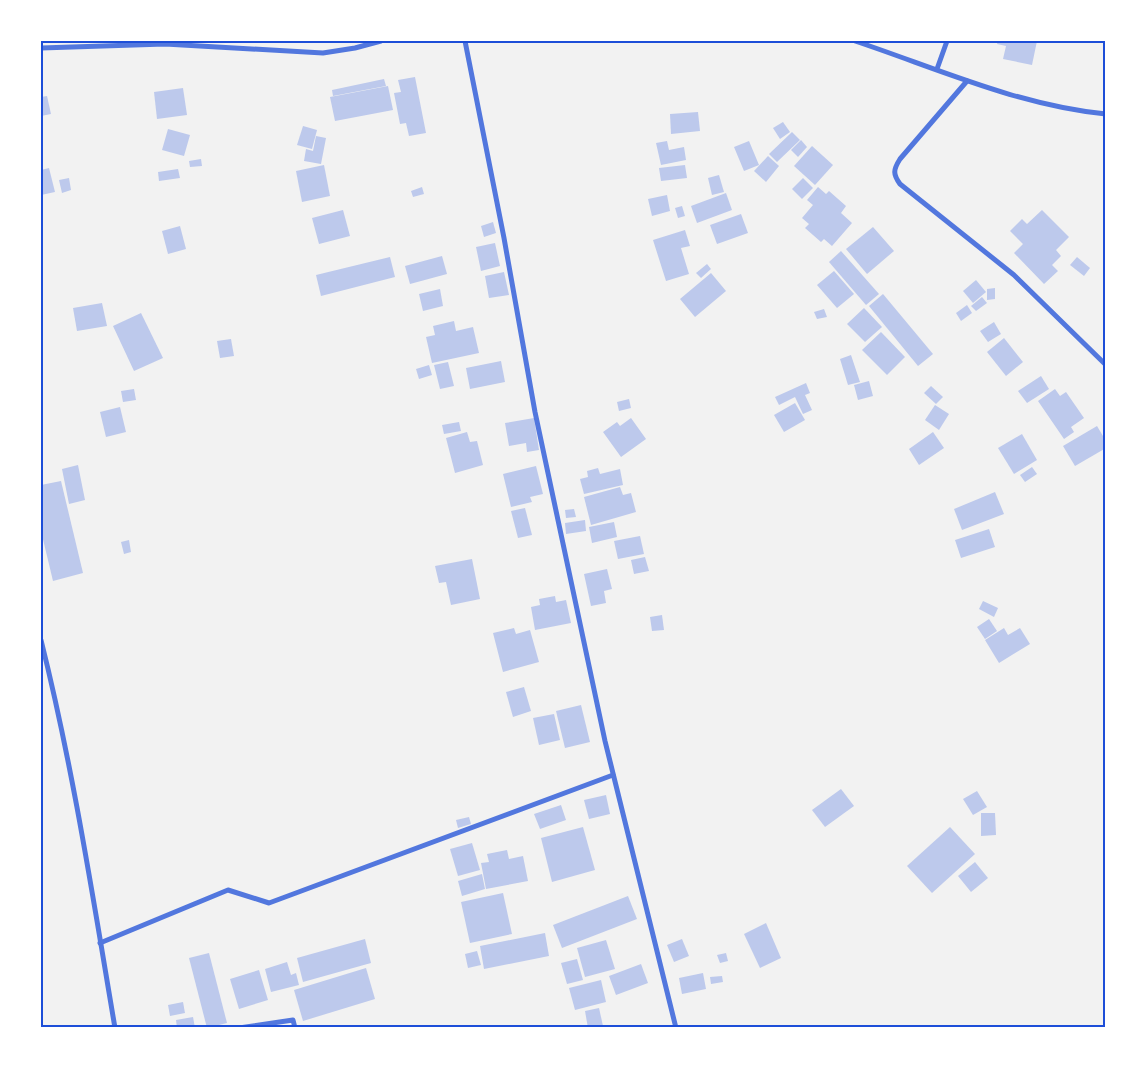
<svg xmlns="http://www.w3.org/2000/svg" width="1147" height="1069" font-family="Literata,serif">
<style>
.building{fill:#bdc9ec}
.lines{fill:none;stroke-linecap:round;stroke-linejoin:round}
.minor{stroke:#5277de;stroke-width:5}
.neatline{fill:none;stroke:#1d4ed8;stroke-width:2}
</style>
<rect width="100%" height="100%" fill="#f2f2f2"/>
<g class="building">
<path d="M998,41H1037L1032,65L1003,59L1006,46L997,44Z"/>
<path d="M415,77L426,133L409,136L406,123L400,124L394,93L401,92L398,80Z"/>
<path d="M384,79L386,86L333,96L332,90Z"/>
<path d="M388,86L393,110L335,121L330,97Z"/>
<path d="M183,88L187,115L157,119L154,92Z"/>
<path d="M47,96L51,114L41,116V97Z"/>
<path d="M698,112L700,131L671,134L670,114Z"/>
<path d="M783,122L790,132L780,139L773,128Z"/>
<path d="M303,126L317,130L312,149L297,145Z"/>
<path d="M168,129L190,135L184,156L162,150Z"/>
<path d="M792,132L800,140L777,162L769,154Z"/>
<path d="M316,136L326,138L321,164L304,161L306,149L313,151Z"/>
<path d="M801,140L807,147L798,157L791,150Z"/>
<path d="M667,141L669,150L684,147L686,160L661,165L656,143Z"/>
<path d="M749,141L759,165L744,171L734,147Z"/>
<path d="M812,146L833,165L815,185L794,166Z"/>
<path d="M768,156L779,166L766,182L754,171Z"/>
<path d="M201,159L202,166L190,167L189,161Z"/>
<path d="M324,165L330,196L302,202L296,171Z"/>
<path d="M685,165L687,178L661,181L659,168Z"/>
<path d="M49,168L55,192L41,195V170Z"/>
<path d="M178,169L180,178L159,181L158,172Z"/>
<path d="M719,175L724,192L712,195L708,178Z"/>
<path d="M69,178L71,190L62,193L59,180Z"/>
<path d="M803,178L813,188L802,199L792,189Z"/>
<path d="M422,187L424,194L413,197L411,191Z"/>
<path d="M818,187L826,194L829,191L846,206L841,213L852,223L832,246L824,239L821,242L805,228L809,224L802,218L813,205L807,200Z"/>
<path d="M726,193L732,210L697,223L691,206Z"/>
<path d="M667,195L670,211L652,216L648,199Z"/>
<path d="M682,206L685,216L678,218L675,208Z"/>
<path d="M343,210L350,236L319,244L312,218Z"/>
<path d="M1042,210L1069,237L1056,250L1061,256L1052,265L1058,271L1044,284L1014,253L1023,244L1010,231L1022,219L1027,224Z"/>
<path d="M741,214L748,233L717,244L710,225Z"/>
<path d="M493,222L496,233L484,237L481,226Z"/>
<path d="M180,226L186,249L168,254L162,231Z"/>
<path d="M873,227L894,251L867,274L846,249Z"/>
<path d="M685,230L690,246L681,248L689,274L666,281L653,240Z"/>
<path d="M495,243L500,266L481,271L476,247Z"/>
<path d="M841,251L879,294L866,305L829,262Z"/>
<path d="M442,256L447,274L410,284L405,266Z"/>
<path d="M390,257L395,277L321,296L316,275Z"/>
<path d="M1077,257L1090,268L1084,276L1070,265Z"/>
<path d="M707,264L711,269L701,278L696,273Z"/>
<path d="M834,271L854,294L837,308L817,285Z"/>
<path d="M504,272L509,295L489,298L485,276Z"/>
<path d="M711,273L726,291L695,317L680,299Z"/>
<path d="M976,280L986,292L973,303L963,291Z"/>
<path d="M995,288V299L987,300V289Z"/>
<path d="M440,289L443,306L423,311L419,294Z"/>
<path d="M883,294L933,354L918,366L869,306Z"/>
<path d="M982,297L987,303L976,311L971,306Z"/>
<path d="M102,303L107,326L77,331L73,308Z"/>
<path d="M967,305L972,313L961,321L956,313Z"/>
<path d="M864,308L882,327L865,342L847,324Z"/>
<path d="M824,309L827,317L817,319L814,312Z"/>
<path d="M141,313L163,358L134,371L113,326Z"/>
<path d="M454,321L456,331L473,327L479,353L432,363L426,337L435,335L433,326Z"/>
<path d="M994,322L1001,334L988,342L980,331Z"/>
<path d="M881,332L905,357L887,375L862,350Z"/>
<path d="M1004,338L1023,362L1006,376L987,352Z"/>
<path d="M231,339L234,356L220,358L217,341Z"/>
<path d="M851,355L860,382L848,385L840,359Z"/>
<path d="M501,361L505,382L470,389L466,368Z"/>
<path d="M448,362L454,386L440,389L434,365Z"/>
<path d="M429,365L432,375L419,379L416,369Z"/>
<path d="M1041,376L1049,389L1027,403L1018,391Z"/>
<path d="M869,381L873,396L858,400L854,385Z"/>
<path d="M806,383L810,393L805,395L812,410L803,414L795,397L779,405L775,397Z"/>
<path d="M931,386L943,397L936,404L924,393Z"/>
<path d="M134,389L136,400L123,402L121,391Z"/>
<path d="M1055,389L1060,396L1066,392L1084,418L1071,427L1074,432L1064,439L1038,401Z"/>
<path d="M629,399L631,408L619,411L617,402Z"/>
<path d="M795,403L805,420L784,432L774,415Z"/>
<path d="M935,405L949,414L939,430L925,420Z"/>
<path d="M120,407L126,432L106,437L100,412Z"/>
<path d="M534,418L539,450L527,452L526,443L509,446L505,423Z"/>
<path d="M631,418L646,439L621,457L603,432L617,422L620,426Z"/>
<path d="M459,422L461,431L444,434L442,425Z"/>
<path d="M1097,426L1106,441V448L1075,466L1063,446Z"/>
<path d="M467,432L470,442L477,441L483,465L455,473L446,438Z"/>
<path d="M933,432L944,448L919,465L909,449Z"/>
<path d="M1022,434L1037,460L1014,474L998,448Z"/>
<path d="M78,465L85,500L69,504L62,469Z"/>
<path d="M536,466L543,494L530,497L532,502L511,507L503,474Z"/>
<path d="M1032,467L1037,474L1025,482L1020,475Z"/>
<path d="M598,468L600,474L620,469L623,485L584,494L580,479L588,477L587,471Z"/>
<path d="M61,481L83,573L53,581L41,531V485Z"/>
<path d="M620,487L623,495L631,493L636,512L591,525L584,497Z"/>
<path d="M995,492L1004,514L962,530L954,509Z"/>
<path d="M525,508L532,535L518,538L511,511Z"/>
<path d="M574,509L576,517L566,518L565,510Z"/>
<path d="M585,520L586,531L566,534L565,523Z"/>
<path d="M614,522L617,537L592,543L589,527Z"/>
<path d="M989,529L995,547L961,558L955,540Z"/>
<path d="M640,536L644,554L618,559L614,541Z"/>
<path d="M129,540L131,552L124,554L121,542Z"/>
<path d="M645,557L649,571L634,574L631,560Z"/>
<path d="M472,559L480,599L451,605L446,582L439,583L435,566Z"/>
<path d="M607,569L612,589L604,591L606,603L591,606L584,574Z"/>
<path d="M555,596L556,602L566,600L571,623L535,630L531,607L540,605L539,599Z"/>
<path d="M983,601L998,608L994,617L979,609Z"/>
<path d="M662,615L664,630L652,631L650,617Z"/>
<path d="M989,619L997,631L985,639L977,627Z"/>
<path d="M514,628L516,634L530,630L539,662L503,672L493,633Z"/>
<path d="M1004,628L1008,635L1020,628L1030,644L999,663L985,640Z"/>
<path d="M524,687L531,711L513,717L506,692Z"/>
<path d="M581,705L590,742L565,748L556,711Z"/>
<path d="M554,714L560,740L539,745L533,718Z"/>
<path d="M841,789L854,806L825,827L812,810Z"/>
<path d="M977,791L987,807L973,815L963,799Z"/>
<path d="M606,795L610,814L589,819L584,800Z"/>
<path d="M561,805L566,820L540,829L534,814Z"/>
<path d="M981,813H995L996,835L981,836Z"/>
<path d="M469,817L471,824L458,828L456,820Z"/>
<path d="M583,827L595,870L552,882L541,838Z"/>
<path d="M950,827L975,854L932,893L907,866Z"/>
<path d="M472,843L480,870L458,876L450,849Z"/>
<path d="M507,850L509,859L523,856L528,881L486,889L481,863L489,862L487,854Z"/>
<path d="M975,862L988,878L971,892L958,876Z"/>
<path d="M482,874L485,889L462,896L458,881Z"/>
<path d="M503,893L512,934L470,943L461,902Z"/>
<path d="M628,896L637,919L562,948L553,925Z"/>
<path d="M766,923L781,958L760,968L744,934Z"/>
<path d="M545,933L549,956L484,969L480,946Z"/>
<path d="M365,939L371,963L303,982L297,958Z"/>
<path d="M682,939L689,956L674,962L667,945Z"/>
<path d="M606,940L615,969L585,977L577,948Z"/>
<path d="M477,951L481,965L468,968L465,954Z"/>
<path d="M209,953L227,1023L207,1028L189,958Z"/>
<path d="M726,953L728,961L720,963L717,955Z"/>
<path d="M577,959L583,980L567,984L561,963Z"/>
<path d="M287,962L291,975L296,973L299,985L271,992L265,969Z"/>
<path d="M641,964L648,983L616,995L609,976Z"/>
<path d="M366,968L375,999L303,1021L294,990Z"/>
<path d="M259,970L268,1000L239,1009L230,979Z"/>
<path d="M703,973L706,989L682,994L679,978Z"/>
<path d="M722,976L723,982L711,984L710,977Z"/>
<path d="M601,980L606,1002L575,1010L569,988Z"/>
<path d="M183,1002L185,1013L170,1016L168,1005Z"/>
<path d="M599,1008L603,1026L588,1028L585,1011Z"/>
<path d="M193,1017L195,1028H177L176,1020Z"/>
</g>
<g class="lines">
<g class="minor">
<path d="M465,41L504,238L535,412L605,741L676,1028"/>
<path d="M855,41C936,68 1020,106 1106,114"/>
<path d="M41,48L165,44L323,53L355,48L381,41"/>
<path d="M937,69L947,41"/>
<path d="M967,81L900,159C893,170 893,174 900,184L1014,275L1106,365"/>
<path d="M41,640C73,768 93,898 115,1028"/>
<path d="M100,943L228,890L269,903L613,775"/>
<path d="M239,1028L293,1020L295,1028"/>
</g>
</g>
<rect width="1147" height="1069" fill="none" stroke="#ffffff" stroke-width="85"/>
<rect x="42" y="42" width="1062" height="984" class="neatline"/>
</svg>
